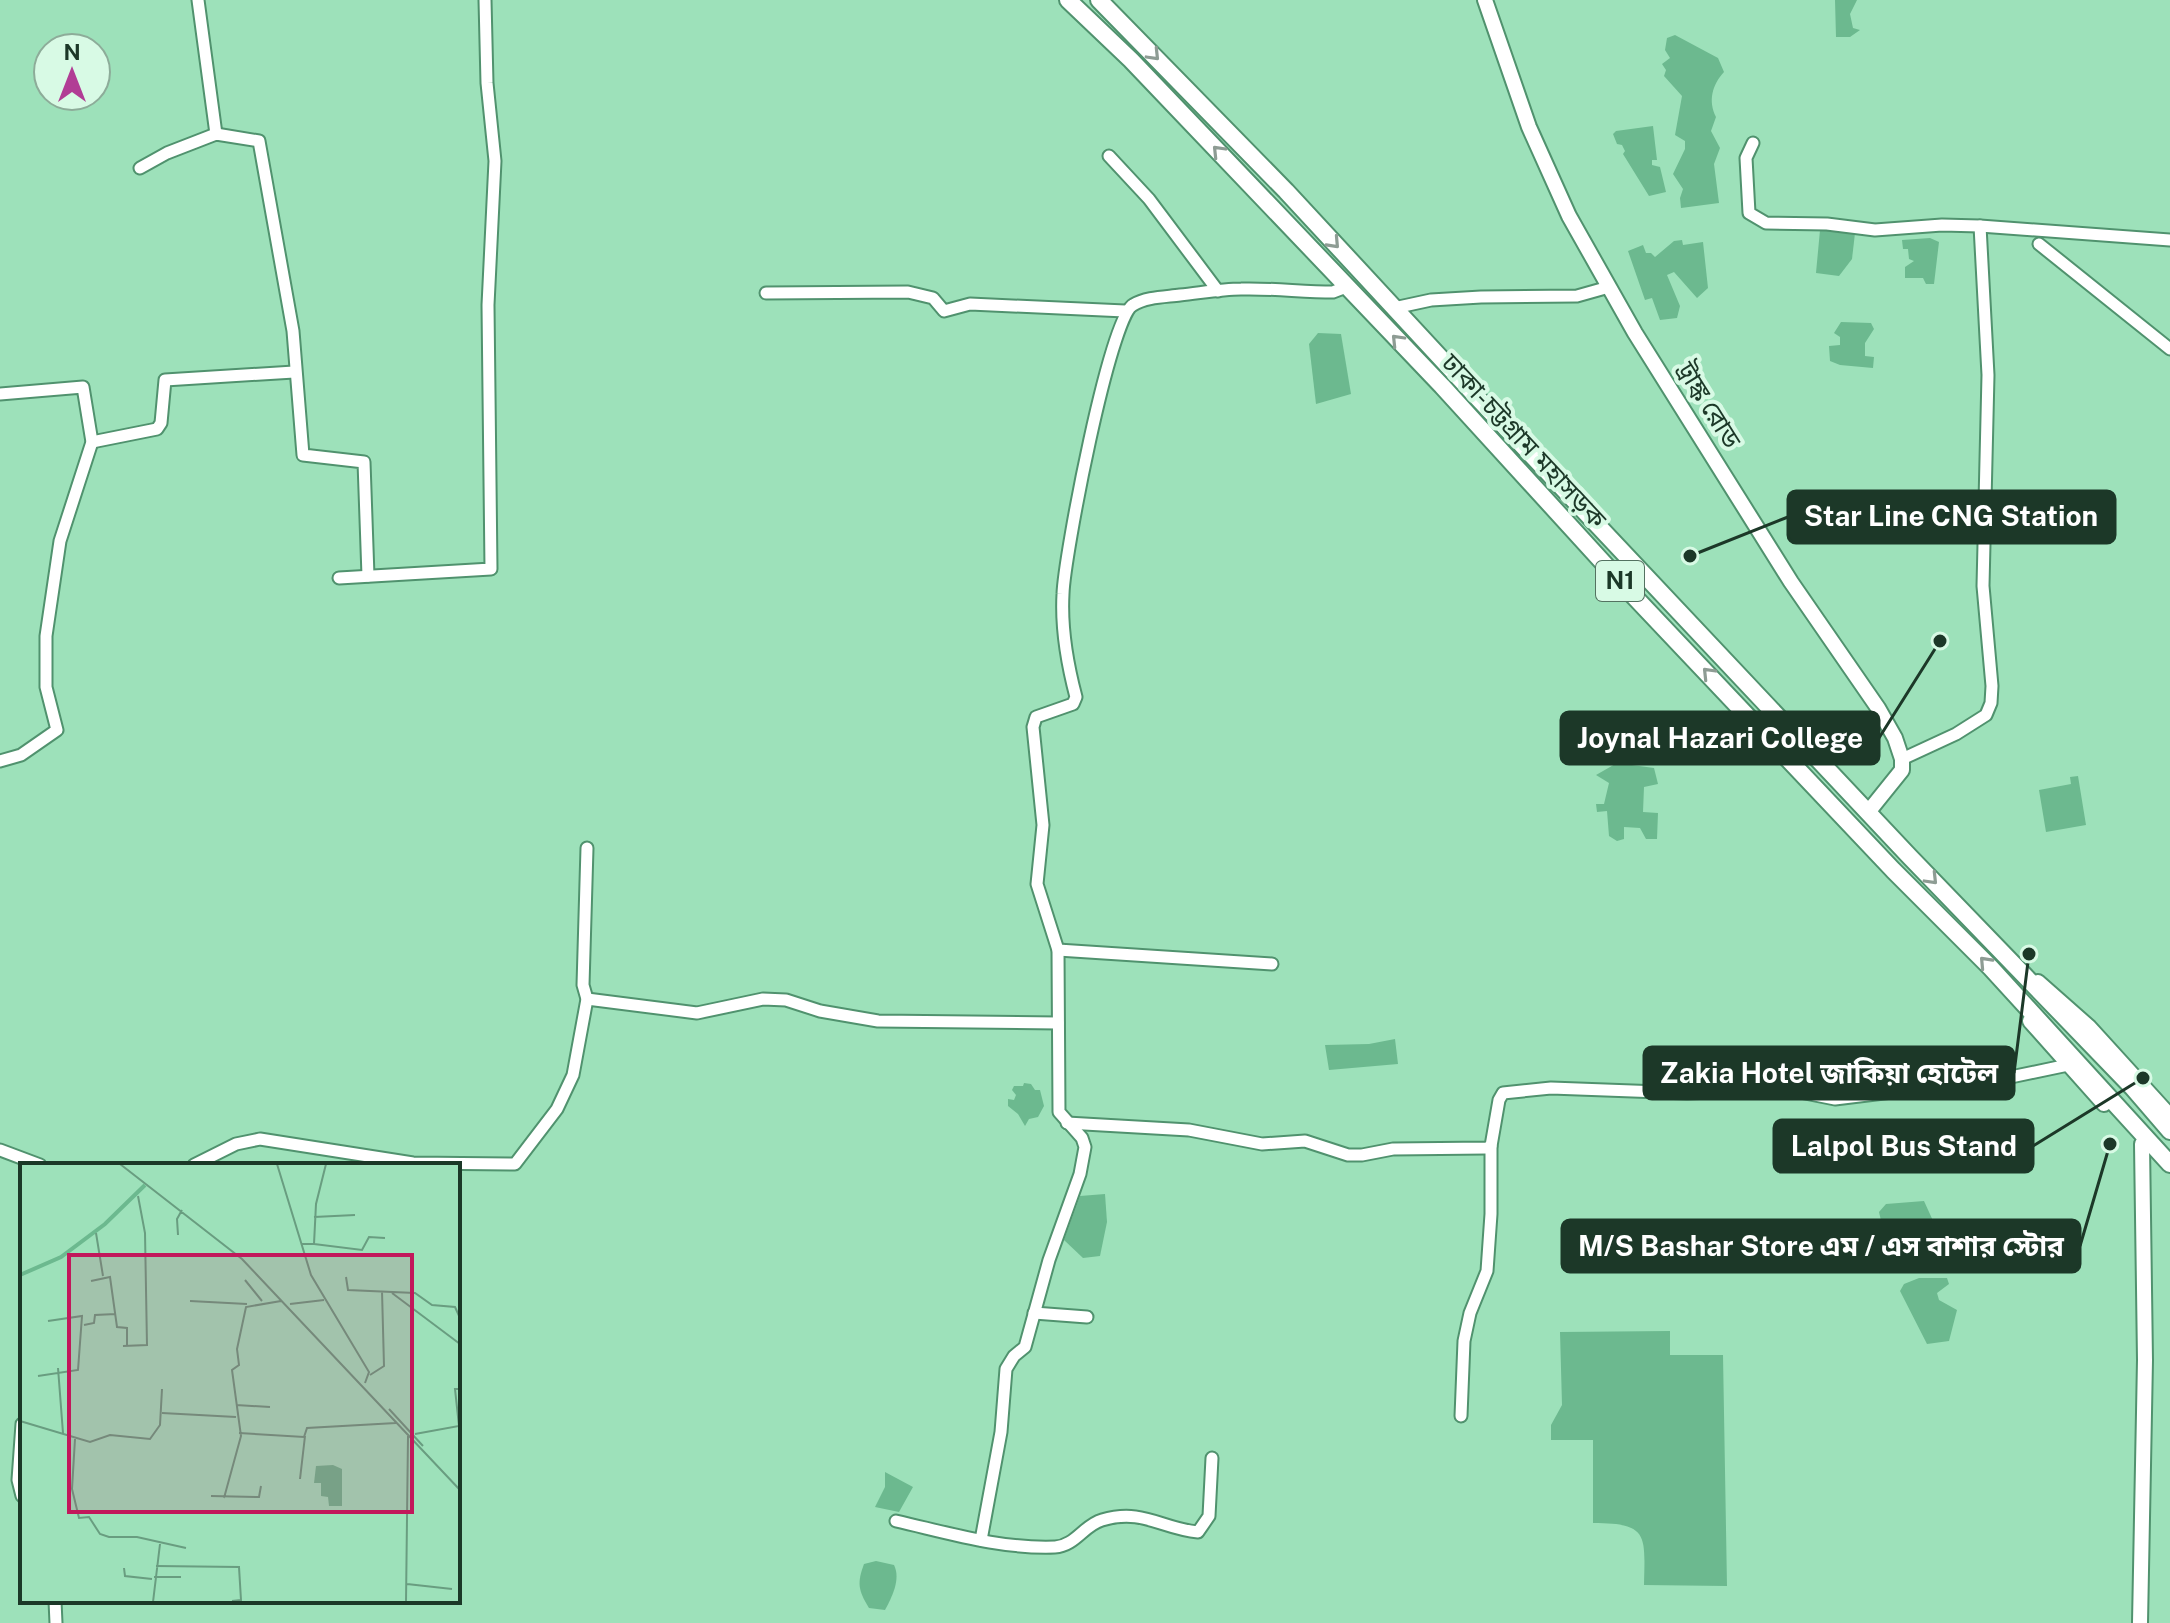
<svg xmlns="http://www.w3.org/2000/svg" width="2170" height="1623" font-family="'Public Sans','Noto Sans Bengali',sans-serif">
<style>
.water{fill:#6cb98f}
.lines{fill:none;stroke-linecap:round;stroke-linejoin:round}
.minor-casing{stroke:#50926e;stroke-width:15}
.major-casing{stroke:#50926e;stroke-width:18}
.highway-casing{stroke:#50926e;stroke-width:20}
.minor{stroke:#fff;stroke-width:11}
.major{stroke:#fff;stroke-width:14}
.highway{stroke:#fff;stroke-width:16}
.oneway{stroke:#8e9c94}
.labels{text-anchor:middle;stroke-width:8;stroke-linejoin:round;paint-order:stroke}
.shield{fill:#d8fae5;stroke:#547261;stroke-width:2}
.shield-label{font-size:24px;font-weight:bold;fill:#1c3828}
.street-label{font-size:26px;fill:#1c3828;stroke:#d8fae5}
.inset-river{fill:none;stroke:#6cb98f;stroke-width:4}
.inset-road{fill:none;stroke:#699d80;stroke-width:2}
.view{fill:#c2185b;fill-opacity:0.15;stroke:#c2185b;stroke-width:4}
.inset-edge{fill:none;stroke:#1c3828;stroke-width:4}
.leader{fill:none;stroke:#1c3828;stroke-width:3}
.callout-dot{fill:#1c3828;stroke:#d8fae5;stroke-width:3}
.callout{fill:#1c3828;stroke:#1c3828;stroke-width:3}
.callout-label{font-size:28px;text-anchor:middle;font-weight:bold;fill:#fff}
</style>
<rect width="100%" height="100%" fill="#9de1ba"/>
<g class="water">
<path d="M1835,0H1857L1850,14L1853,28L1860,30L1850,37H1836Z"/>
<path d="M1675,35L1718,58L1724,72C1712,85 1708,101 1716,117L1711,131L1720,148L1714,164L1719,203L1681,208L1680,198L1683,189L1673,174L1685,149V141L1675,135L1682,96L1664,76L1666,70L1662,64L1670,58L1665,50L1667,38Z"/>
<path d="M1653,126L1657,160H1652V165L1660,167L1666,192L1649,196L1623,154L1625,151L1622,145L1617,144L1613,134L1616,131Z"/>
<path d="M1820,230L1855,233L1852,259L1839,276L1816,273Z"/>
<path d="M1930,238L1939,242L1934,284H1926L1923,278H1905V267L1914,261L1909,259L1908,249H1903L1902,240Z"/>
<path d="M1682,240L1683,245L1703,242L1708,288L1697,298L1674,272L1667,275L1680,306L1677,318L1660,320L1652,298L1645,300L1628,251L1643,245L1646,253H1651L1655,257L1674,241Z"/>
<path d="M1841,322L1871,323L1874,329L1865,343V356L1874,357L1873,368L1840,365L1830,361L1829,346L1840,345V337L1834,333Z"/>
<path d="M1318,333L1341,334L1351,394L1316,404L1309,344Z"/>
<path d="M1617,763L1654,768L1658,784L1644,787L1643,812L1658,813L1657,839H1646L1640,828L1624,827V839L1617,841L1609,836L1607,811L1597,812L1596,804H1604L1609,783L1596,775Z"/>
<path d="M2078,776L2086,825L2046,832L2039,790L2071,784L2070,777Z"/>
<path d="M1395,1039L1398,1064L1329,1070L1325,1045L1369,1044Z"/>
<path d="M1024,1083L1031,1084L1035,1090H1040L1044,1106L1038,1117L1029,1119L1025,1126L1018,1114L1008,1106V1099L1014,1100L1016,1095L1012,1090L1014,1086H1023Z"/>
<path d="M1105,1194L1107,1222L1100,1256L1083,1258L1064,1240L1080,1196Z"/>
<path d="M1924,1201L1934,1223L1931,1263L1893,1272L1879,1212L1886,1204Z"/>
<path d="M1919,1278H1947L1949,1284L1937,1293L1939,1300L1957,1310L1949,1341L1927,1344L1900,1291L1904,1284Z"/>
<path d="M1670,1331V1355H1723L1727,1586L1644,1585C1645,1535 1649,1523 1593,1523V1440H1551V1425L1562,1405L1560,1332Z"/>
<path d="M885,1472L913,1487L899,1512L875,1507L885,1487Z"/>
<path d="M876,1561L894,1565C901,1579 892,1597 885,1610L869,1608C858,1590 857,1583 864,1564Z"/>
</g>
<g class="lines">
<g class="minor-casing">
<g id="minor">
<path d="M198,0L216,134"/>
<path d="M1753,143L1746,158L1749,213L1766,223L1827,224L1875,230L1942,225L1980,226L2170,240"/>
<path d="M1109,156L1149,199L1218,291"/>
<path d="M140,168L167,153L216,134L259,141L293,331L303,455L364,462L368,576"/>
<path d="M2039,244L2170,349"/>
<path d="M766,293L908,292L933,298L944,311L970,304L1125,311"/>
<path d="M1394,308L1431,300L1481,297L1577,296L1609,287"/>
<path d="M0,394L83,387L92,442L60,541L46,636V687L57,730L21,755L0,761"/>
<path d="M92,442L157,429L161,423L165,380L294,372"/>
<path d="M339,578L491,569L488,305L495,161L487,83L485,0"/>
<path d="M1902,759L1956,734L1986,715L1991,703L1992,686L1983,586L1988,375L1980,226"/>
<path d="M1058,950L1272,964"/>
<path d="M587,999L697,1013L763,999L786,1000L820,1011L878,1021L1058,1023"/>
<path d="M1067,1123L1189,1130L1262,1144L1305,1141L1348,1155H1362L1393,1149L1487,1148L1491,1146L1499,1100L1503,1093L1551,1088L1687,1093L1785,1089L1835,1099L2006,1078L2068,1065"/>
<path d="M0,1150L40,1165"/>
<path d="M194,1165L236,1144L260,1139L413,1163L515,1164L557,1109L573,1075L587,999L583,985L587,848"/>
<path d="M1034,1313L1087,1317"/>
<path d="M1461,1416L1464,1341L1470,1313L1487,1271L1491,1214V1146"/>
<path d="M22,1424L18,1480L22,1496"/>
<path d="M896,1521C949,1533 1000,1549 1055,1547C1075,1546 1084,1525 1102,1520C1143,1508 1162,1529 1198,1532L1209,1516L1212,1458"/>
<path d="M981,1540L1001,1432L1006,1369L1014,1356L1025,1347L1049,1260L1080,1174L1085,1147L1082,1138L1059,1112L1058,950L1037,884L1043,825L1033,727L1036,717L1073,704L1076,697C1067,663 1061,629 1063,594C1064,557 1110,317 1133,305C1146,297 1165,297 1180,295C1200,293 1221,289 1241,289C1272,288 1302,292 1333,292L1346,287"/>
<path d="M55,1601L56,1623"/>
</g>
</g>
<g class="major-casing">
<g id="major">
<path d="M1485,0L1529,127L1569,216L1635,333L1791,582L1878,708L1895,738L1902,759V770L1869,811"/>
<path d="M2038,982L2089,1027L2170,1116"/>
<path d="M2030,1021L2104,1104"/>
<path d="M2140,1623L2145,1360L2142,1144"/>
</g>
</g>
<g class="highway-casing">
<g id="highway">
<path d="M1068,0L1131,60L1442,386L1629,591L1893,870L1991,968L2170,1164"/>
<path d="M1099,0L1286,191L1474,394L1909,856L2133,1088L2170,1131"/>
</g>
</g>
<use href="#minor" class="minor"/>
<use href="#major" class="major"/>
<use href="#highway" class="highway"/>
</g>
<defs><path id="oneway-chevron" d="M-2-3.5L2.5 0L-2 3.5" fill="none" stroke-width="1.6" stroke-linecap="round" stroke-linejoin="round" transform="scale(2)"/></defs>
<g class="oneway">
<use href="#oneway-chevron" transform="translate(1154 55) rotate(46)"/>
<use href="#oneway-chevron" transform="translate(1218 151) rotate(-134)"/>
<use href="#oneway-chevron" transform="translate(1334 243) rotate(47)"/>
<use href="#oneway-chevron" transform="translate(1397 340) rotate(-134)"/>
<use href="#oneway-chevron" transform="translate(1708 673) rotate(-134)"/>
<use href="#oneway-chevron" transform="translate(1932 879) rotate(46)"/>
<use href="#oneway-chevron" transform="translate(1985 962) rotate(-133)"/>
</g>
<g class="labels">
<rect class="shield" x="1596" y="561" width="48" height="40" rx="6"/>
<g class="shield-label">
<text x="1620" y="589">N1</text>
</g>
<g class="street-label">
<text transform="translate(1709 405) rotate(58)" y="9">ট্রাঙ্ক রোড</text>
<text transform="translate(1524 441) rotate(47)" y="9">ঢাকা-চট্টগ্রাম মহাসড়ক</text>
</g>
</g>
<g transform="translate(20 1163)">
<rect width="440" height="440" fill="#9de1ba"/>
<path d="M313,302L322,306V343H309L308,334L301,333V320H294L296,303Z" fill="#6cb98f"/>
<path class="inset-river" d="M0,112L41,94L85,61L125,22"/>
<path class="inset-road" d="M100,1L222,96L440,327M257,1L291,112L349,209L345,220M294,54L335,52M76,70L83,113M158,72L157,56L162,47M281,81H294L296,41L306,1M294,81L342,87L349,74L365,75M326,114L328,127L395,130L412,142L435,144L440,155M225,117L242,138M71,118L90,114L97,164L107,165V183M372,130L440,181M170,138L227,141M270,141L304,137M64,162L74,160L75,152L96,151M103,183L127,182L125,70L118,33M38,205L43,270M350,212L364,203L362,128M18,213L58,207L62,153L28,158M216,242L250,244M369,246L403,283M142,250L216,254M0,258L70,279L90,272L130,276L140,262L142,226M219,270L284,274L287,265L376,260M395,271L439,263L435,226H440M55,276L52,326L59,355L69,354L80,371L89,374H117L166,385M280,316L285,273M191,333L239,334L241,323M204,335L221,273L212,207L219,202L217,186L226,144L261,138M136,403L219,404L221,437L212,438M104,405L105,413L132,416M134,414H161M387,421L432,426M133,439L140,381M386,439L388,273"/>
<path class="view" d="M49,92H392V349H49Z"/>
<rect width="440" height="440" class="inset-edge"/>
</g>
<path class="leader" d="M1690 556L1788 517M1940 641L1879 738M2029 954L2014 1073M2143 1078L2033 1146M2110 1144L2080 1246"/>
<g class="callout-dot">
<circle cx="1690" cy="556" r="8"/>
<circle cx="1940" cy="641" r="8"/>
<circle cx="2029" cy="954" r="8"/>
<circle cx="2143" cy="1078" r="8"/>
<circle cx="2110" cy="1144" r="8"/>
</g>
<g class="callout">
<rect x="1788" y="491" width="327" height="52" rx="8"/>
<rect x="1561" y="712" width="318" height="52" rx="8"/>
<rect x="1644" y="1047" width="370" height="52" rx="8"/>
<rect x="1774" y="1120" width="259" height="52" rx="8"/>
<rect x="1562" y="1220" width="518" height="52" rx="8"/>
</g>
<g class="callout-label">
<text x="1951" y="526">Star Line CNG Station</text>
<text x="1720" y="748">Joynal Hazari College</text>
<text x="1829" y="1083">Zakia Hotel জাকিয়া হোটেল</text>
<text x="1904" y="1156">Lalpol Bus Stand</text>
<text x="1821" y="1256">M/S Bashar Store এম / এস বাশার স্টোর</text>
</g>
<g transform="translate(72 72)"><circle r="38" fill="#d8fae5" stroke="#8dac99" stroke-width="2"/>
<path d="M0-6L14 30L0 20L-14 30Z" fill="#b13d95"/>
<text y="-12" font-size="22" font-weight="bold" text-anchor="middle" fill="#1c3828">N</text>
</g>
</svg>
